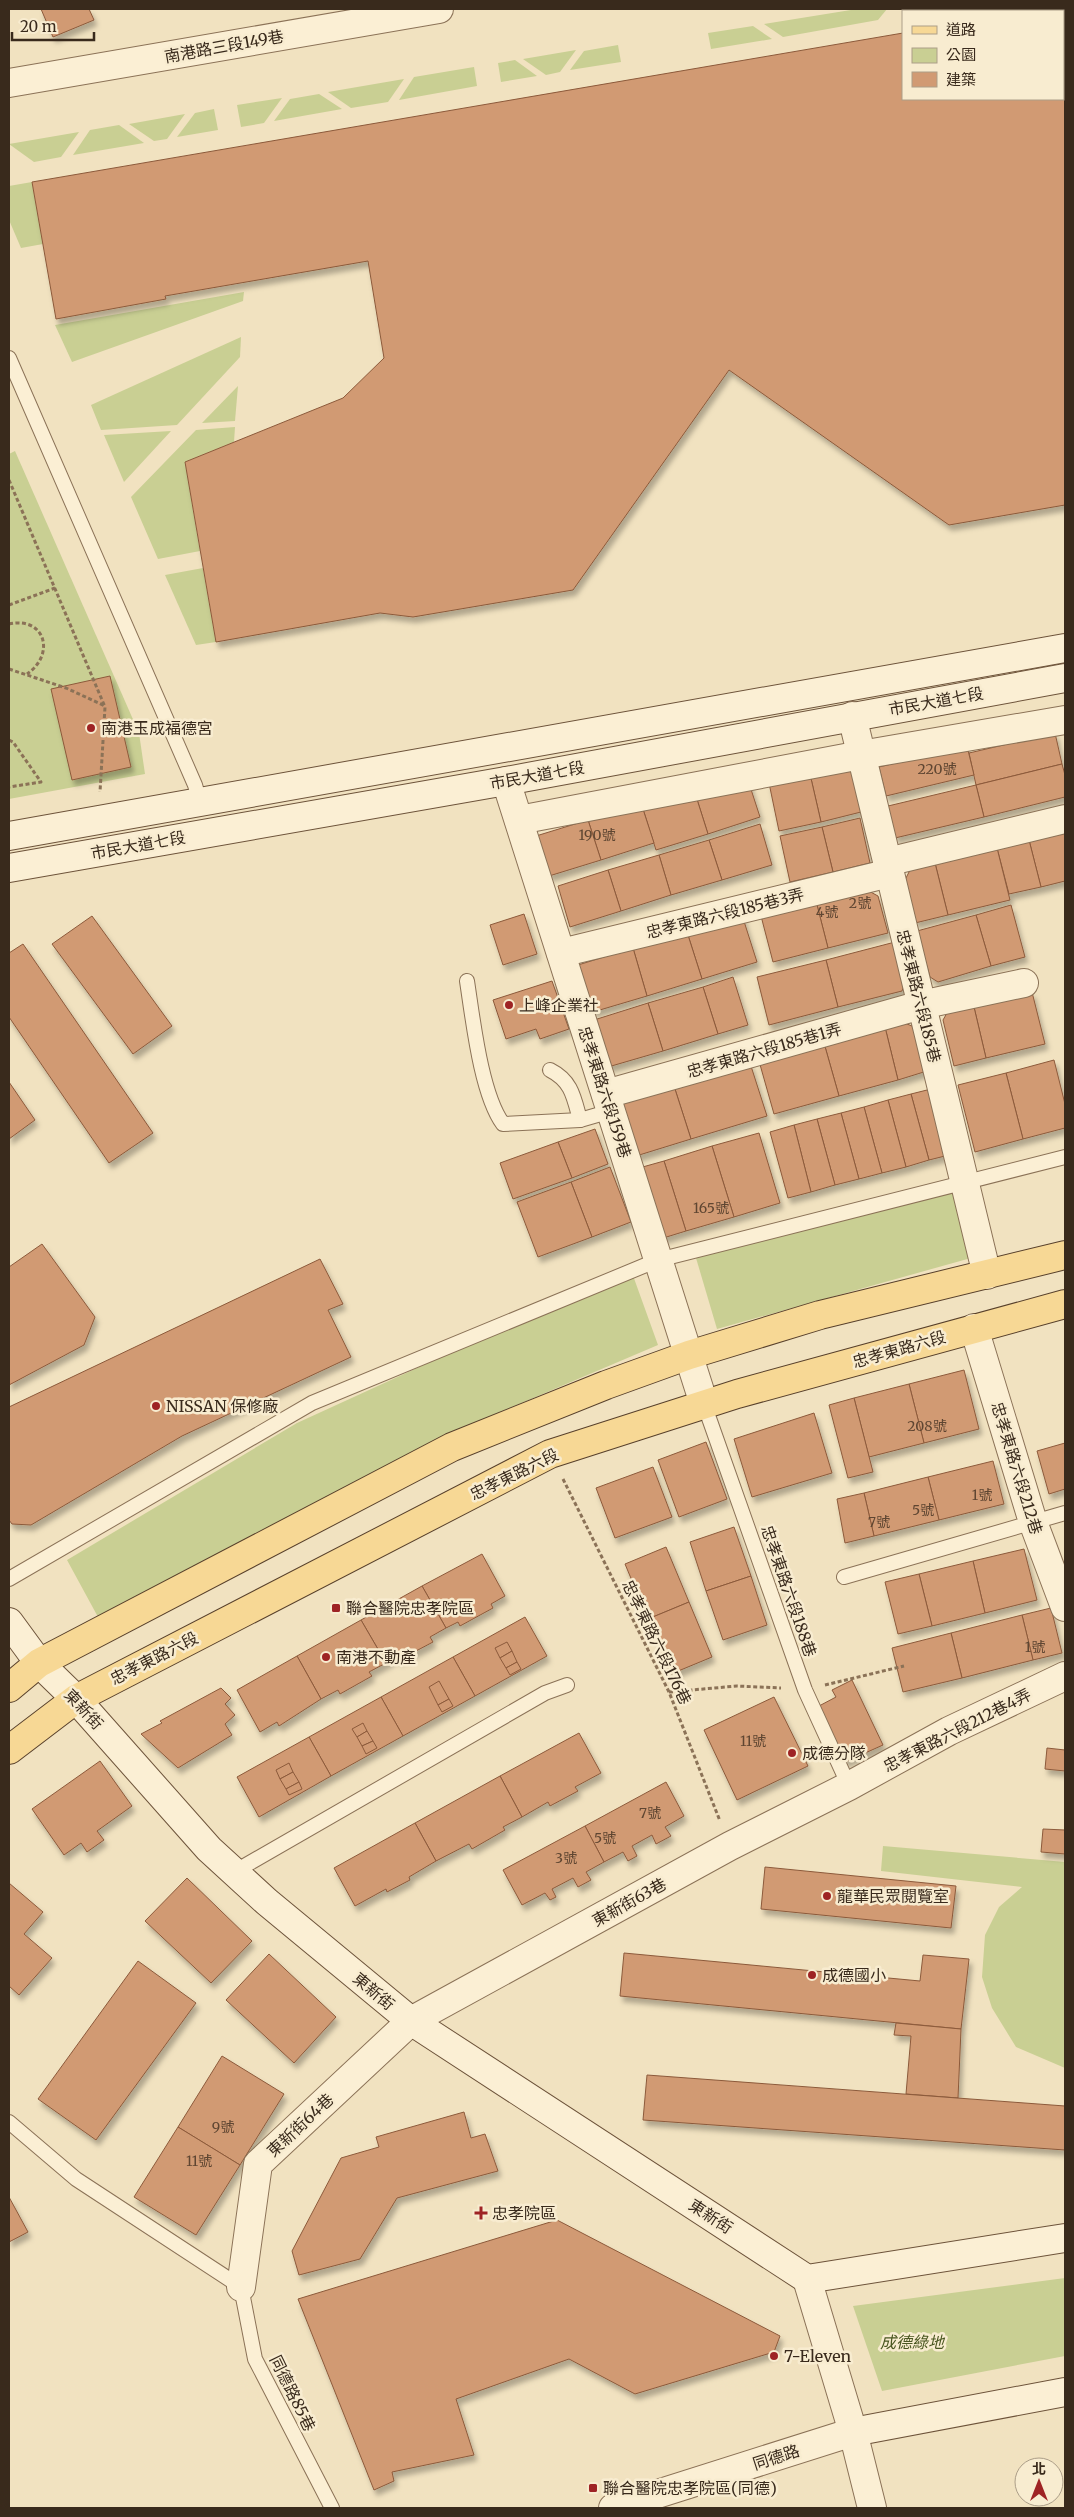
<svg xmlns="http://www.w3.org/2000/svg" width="1074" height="2517" font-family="Merriweather,'Noto Sans TC',serif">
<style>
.green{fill:#c9cf93}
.building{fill:#d19a73;stroke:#8c5a3b;filter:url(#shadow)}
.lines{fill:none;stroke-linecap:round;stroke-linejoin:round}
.lane-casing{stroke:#8b7257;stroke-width:16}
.street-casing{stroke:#8b7257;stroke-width:30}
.secondary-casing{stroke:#6d533a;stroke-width:30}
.primary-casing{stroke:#58402b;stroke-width:30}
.path{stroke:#8b7257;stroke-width:3;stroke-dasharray:4 2.5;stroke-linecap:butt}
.lane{stroke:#fbefd4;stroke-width:14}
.street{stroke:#fbefd4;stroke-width:28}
.secondary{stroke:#fbefd4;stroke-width:28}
.primary{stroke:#f7d895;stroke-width:28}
.poi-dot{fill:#9e2324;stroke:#f8ecd0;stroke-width:2}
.labels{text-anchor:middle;stroke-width:5;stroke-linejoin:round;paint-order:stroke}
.number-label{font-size:14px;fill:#5f4632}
.street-label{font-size:16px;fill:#392a1c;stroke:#f8ecd0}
.poi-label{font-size:16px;fill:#392a1c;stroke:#f8ecd0;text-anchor:start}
.park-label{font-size:16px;font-style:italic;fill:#4a5721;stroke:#f8ecd0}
</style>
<defs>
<filter id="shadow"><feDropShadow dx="3" dy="5.5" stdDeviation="2.5" flood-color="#0004"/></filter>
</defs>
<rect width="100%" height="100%" fill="#f1e2c0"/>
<g class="green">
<path d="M857,9H887L878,20L783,37L764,24Z"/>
<path d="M753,26L772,39L711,49L708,33Z"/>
<path d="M618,45L621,62L570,70L584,51Z"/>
<path d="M576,50L560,72L546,75L523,59Z"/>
<path d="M515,60L537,76L501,82L498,63Z"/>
<path d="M474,67L477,86L399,100L414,77Z"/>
<path d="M404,79L388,102L351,108L328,92Z"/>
<path d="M319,94L342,109L274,121L290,99Z"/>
<path d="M282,98L264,123L241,127L237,105Z"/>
<path d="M214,109L218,130L177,137L195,113Z"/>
<path d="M185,114L167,139L154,141L129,124Z"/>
<path d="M119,125L144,143L73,155L90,130Z"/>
<path d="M79,132L61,157L34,162L9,144Z"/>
<path d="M32,182L43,244L21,248L9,220V186Z"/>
<path d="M244,292L243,301L72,362L55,325Z"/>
<path d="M241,337L240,357L177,425L101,430L91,405Z"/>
<path d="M238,386L235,421L202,423Z"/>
<path d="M235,427L234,442L185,462L200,551L158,559L131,497L196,430Z"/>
<path d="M171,431L124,482L104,435Z"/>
<path d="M15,451L139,733L145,774L9,799V454Z"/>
<path d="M203,568L216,642L196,645L165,575Z"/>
<path d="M953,1184L971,1258L717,1329L696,1258Z"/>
<path d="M631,1270L658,1345L444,1436L98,1617L67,1560L297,1423Z"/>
<path d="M883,1846L1065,1862V2068L1016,2047L992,2008L982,1977L985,1935L999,1907L1022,1887L881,1871Z"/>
<path d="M1065,2278V2356L882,2391L853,2306Z"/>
</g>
<g class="building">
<path d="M41,9H89L94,20L53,37Z"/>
<path d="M1043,9H1065V505L949,525L729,370L573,590L413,617L380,613L216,642L185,462L343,398L384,358L368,261L165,296L166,299L56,319L32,182L903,33V99H1063V11H1029Z"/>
<path d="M110,676L131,767L72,780L51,689Z"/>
<path d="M1055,733L1062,764L976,785L969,753Z"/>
<path d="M967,746L974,775L886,796L879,767Z"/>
<path d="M1062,764L1065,775V797L984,817L976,785Z"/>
<path d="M850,765L861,812L821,822L810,774Z"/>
<path d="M810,774L821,822L779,831L769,783Z"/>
<path d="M747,777L760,817L708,834L695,793Z"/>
<path d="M976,785L984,817L895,838L888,806Z"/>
<path d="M695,793L708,834L656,850L643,809Z"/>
<path d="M641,803L654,843L601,860L588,820Z"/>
<path d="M860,818L870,863L833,872L822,827Z"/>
<path d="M588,820L601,860L549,876L536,836Z"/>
<path d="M760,824L772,865L722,880L709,840Z"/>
<path d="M822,827L833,872L790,882L780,836Z"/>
<path d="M1065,831V881L1041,887L1029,840Z"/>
<path d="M709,840L722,880L671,895L659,855Z"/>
<path d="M1029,840L1041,887L1009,894L997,848Z"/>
<path d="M997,848L1010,900L948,915L935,863Z"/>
<path d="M659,855L671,895L621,911L608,870Z"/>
<path d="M935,863L948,915L915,923L905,880L910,870Z"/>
<path d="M608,870L621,911L570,927L558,886Z"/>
<path d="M865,889L878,896L888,933L828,948L816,901Z"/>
<path d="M816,901L828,948L773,962L761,916Z"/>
<path d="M1011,905L1025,957L991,966L976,915Z"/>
<path d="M524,914L537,954L503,965L490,925Z"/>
<path d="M742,915L757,962L702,979L687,932Z"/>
<path d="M976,915L991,966L938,982L930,977L917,931Z"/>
<path d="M92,916L172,1026L133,1054L52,944Z"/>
<path d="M687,932L702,979L647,996L633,948Z"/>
<path d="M895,942L906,980L902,991L838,1007L826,960Z"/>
<path d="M23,944L153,1133L109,1163L9,1017V953Z"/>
<path d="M633,948L647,996L593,1012L578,965Z"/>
<path d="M826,960L838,1007L769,1025L757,977Z"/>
<path d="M733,977L748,1025L718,1034L703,987Z"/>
<path d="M552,981L569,1029L540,1039L536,1029L506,1039L493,1000Z"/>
<path d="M703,987L718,1034L663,1051L648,1003Z"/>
<path d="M1032,992L1045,1044L986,1058L974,1007Z"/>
<path d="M648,1003L663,1051L608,1067L594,1020Z"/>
<path d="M974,1007L986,1058L954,1066L943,1020L947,1013Z"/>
<path d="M902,1022L917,1028L927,1071L898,1080L885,1027Z"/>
<path d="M885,1027L898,1080L839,1096L824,1043Z"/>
<path d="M824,1043L839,1096L774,1114L759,1061Z"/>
<path d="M1054,1060L1065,1104V1128L1023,1139L1006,1073Z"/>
<path d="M750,1063L767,1116L691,1139L674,1086Z"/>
<path d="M1006,1073L1023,1139L975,1152L958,1085Z"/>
<path d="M9,1082L35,1120L9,1139Z"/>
<path d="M674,1086L691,1139L636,1156L620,1103Z"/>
<path d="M935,1088L953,1154L929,1160L911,1094Z"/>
<path d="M911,1094L929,1160L906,1167L888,1100Z"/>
<path d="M888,1100L906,1167L882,1173L864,1107Z"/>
<path d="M864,1107L882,1173L859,1179L841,1113Z"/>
<path d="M841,1113L859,1179L835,1185L817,1119Z"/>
<path d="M817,1119L835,1185L811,1192L794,1125Z"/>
<path d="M794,1125L811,1192L788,1198L770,1132Z"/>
<path d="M595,1129L608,1164L572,1178L558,1142Z"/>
<path d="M759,1133L780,1203L734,1217L712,1146Z"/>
<path d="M558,1142L572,1178L513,1199L500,1163Z"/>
<path d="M712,1146L734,1217L686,1231L664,1161Z"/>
<path d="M664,1161L686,1231L660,1239L639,1168Z"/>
<path d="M610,1167L631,1222L592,1237L571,1182Z"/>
<path d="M571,1182L592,1237L538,1257L517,1202Z"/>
<path d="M42,1244L95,1317L84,1345L9,1385V1267Z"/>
<path d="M320,1259L343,1304L328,1310L351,1357L182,1436L31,1525L12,1524L9,1520V1407Z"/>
<path d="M964,1370L979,1429L924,1443L909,1384Z"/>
<path d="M909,1384L924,1443L869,1457L854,1398Z"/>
<path d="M854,1398L873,1472L848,1478L829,1405Z"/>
<path d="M814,1413L832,1473L752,1497L734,1439Z"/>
<path d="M706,1442L727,1499L679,1517L658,1460Z"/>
<path d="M1065,1443V1489L1049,1494L1037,1451Z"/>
<path d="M993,1461L1004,1504L939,1520L928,1477Z"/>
<path d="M653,1467L672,1517L615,1538L596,1488Z"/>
<path d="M928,1477L939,1520L874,1536L864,1493Z"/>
<path d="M864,1493L874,1536L845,1543L837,1499Z"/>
<path d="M734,1527L751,1576L706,1591L690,1542Z"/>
<path d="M666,1547L689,1602L648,1619L625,1564Z"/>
<path d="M1024,1549L1037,1600L985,1613L973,1561Z"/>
<path d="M482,1554L505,1596L491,1604L493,1608L460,1626L458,1622L446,1628L422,1586Z"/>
<path d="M973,1561L985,1613L932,1626L919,1574Z"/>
<path d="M919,1574L932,1626L898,1634L885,1582Z"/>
<path d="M751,1576L767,1625L723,1640L706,1591Z"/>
<path d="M422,1586L446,1628L430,1637L433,1642L399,1660L397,1656L386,1663L361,1620Z"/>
<path d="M689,1602L712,1657L671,1674L648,1619Z"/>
<path d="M1051,1608L1062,1653L1033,1660L1022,1615Z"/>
<path d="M1022,1615L1033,1660L962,1678L951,1633Z"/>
<path d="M525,1617L547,1656L475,1696L453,1657Z"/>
<path d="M361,1620L386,1663L369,1672L372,1676L340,1694L338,1690L321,1699L297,1656Z"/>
<path d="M951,1633L962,1678L903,1692L892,1648Z"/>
<path d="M507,1642L512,1651L500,1658L495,1648Z"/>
<path d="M512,1651L517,1662L506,1668L500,1658Z"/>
<path d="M297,1656L321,1699L279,1726L277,1722L260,1732L237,1690Z"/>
<path d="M453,1657L475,1696L403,1736L381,1697Z"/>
<path d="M517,1662L521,1669L510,1675L506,1668Z"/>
<path d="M852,1680L883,1745L845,1762L819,1706L836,1697L832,1690Z"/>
<path d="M439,1681L449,1699L438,1705L429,1687Z"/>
<path d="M221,1688L231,1698L225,1704L235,1715L225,1724L232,1735L178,1768L141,1734L162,1723L160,1721Z"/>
<path d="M381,1697L403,1736L331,1776L309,1737Z"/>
<path d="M774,1697L808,1766L737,1800L704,1730Z"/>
<path d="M449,1699L453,1706L442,1712L438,1705Z"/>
<path d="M363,1723L367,1731L357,1737L352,1729Z"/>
<path d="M367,1731L373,1741L362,1746L357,1737Z"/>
<path d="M579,1733L601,1773L575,1787L578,1791L550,1806L548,1802L522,1817L500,1776Z"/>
<path d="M309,1737L331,1776L259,1817L237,1777Z"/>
<path d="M373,1741L377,1748L366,1754L362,1746Z"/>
<path d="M1047,1748L1065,1750V1771L1045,1769Z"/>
<path d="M100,1761L132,1806L97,1831L104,1840L87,1852L81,1843L64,1855L32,1809Z"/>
<path d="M289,1763L293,1772L280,1779L276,1770Z"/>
<path d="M293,1772L299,1782L286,1789L280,1779Z"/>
<path d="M500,1776L522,1817L503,1827L505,1830L472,1849L469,1844L436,1861L415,1823Z"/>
<path d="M299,1782L302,1789L289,1795L286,1789Z"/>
<path d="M666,1782L684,1816L665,1827L671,1836L656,1844L652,1835L632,1846L637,1856L628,1861L623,1852L604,1862L585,1826Z"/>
<path d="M415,1823L436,1861L409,1877L410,1880L387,1892L386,1889L355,1906L334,1868Z"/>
<path d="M585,1826L604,1862L586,1872L591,1880L578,1887L573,1878L552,1889L556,1897L550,1900L545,1893L522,1905L503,1870Z"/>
<path d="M1043,1829L1065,1830V1854L1041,1852Z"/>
<path d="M765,1867L956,1886L951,1928L761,1909Z"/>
<path d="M187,1878L252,1941L211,1983L145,1921Z"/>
<path d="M9,1883L43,1912L24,1934L52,1958L19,1995L9,1986Z"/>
<path d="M624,1953L920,1981L923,1955L969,1959L961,2029L620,1996Z"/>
<path d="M269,1954L336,2017L294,2063L226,2000Z"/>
<path d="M138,1961L196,2003L96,2140L38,2099Z"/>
<path d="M896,2023L961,2029L958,2098L906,2094L911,2036L894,2035Z"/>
<path d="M222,2056L284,2094L240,2165L178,2127Z"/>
<path d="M647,2075L1065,2106V2150L643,2120Z"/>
<path d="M464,2112L471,2138L485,2134L498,2171L397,2198L360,2259L299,2275L292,2251L341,2158L379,2147L376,2137Z"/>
<path d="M178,2127L240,2165L196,2235L134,2197Z"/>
<path d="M9,2197L28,2232L9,2242Z"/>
<path d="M557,2220L780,2336L774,2352L635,2394L569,2359L456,2399L474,2455L392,2472L394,2481L374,2490L298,2299Z"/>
</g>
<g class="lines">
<g class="lane-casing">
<g id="lane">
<path d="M9,358L195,785L200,802"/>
<path d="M467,981C473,1020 481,1094 503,1124L580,1120L611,1111"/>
<path d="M550,1070C572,1081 574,1098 580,1120"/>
<path d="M704,1404L805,1690L849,1786"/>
<path d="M844,1577L1065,1513"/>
<path d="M9,1579L312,1403L658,1260L1065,1157"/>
<path d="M234,1872L545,1693L567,1685"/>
<path d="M9,2122L76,2179L241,2287L255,2359L332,2508"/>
</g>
</g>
<g class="street-casing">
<g id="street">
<path d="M9,83L439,9"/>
<path d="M852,716L987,1275"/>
<path d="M506,781L704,1404"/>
<path d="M519,820L861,755L1065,720"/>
<path d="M887,862L1065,819"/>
<path d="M561,953L890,873"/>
<path d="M606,1094L921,1005L1024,983"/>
<path d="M974,1328L1033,1522L1065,1607"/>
<path d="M807,2279L853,2432L872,2508"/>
<path d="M241,2287L258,2164L411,2021L730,1846L849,1786L949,1731L1065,1676"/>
<path d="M613,2508L853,2432"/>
</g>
</g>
<g class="secondary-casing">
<g id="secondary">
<path d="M9,836L1065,648"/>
<path d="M9,868L506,781L1065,678"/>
<path d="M9,1622L39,1663L76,1699L209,1849L267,1902L411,2021L807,2279L1065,2238"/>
<path d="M853,2432L1065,2392"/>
</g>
</g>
<g class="primary-casing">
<g id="primary">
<path d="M9,1688L39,1663L452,1447L606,1385L689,1355L820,1315L1065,1255"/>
<path d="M9,1750L76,1699L550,1454L737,1394L1065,1304"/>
</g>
</g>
<g class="path">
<path d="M9,480L105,707L100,792"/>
<path d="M9,605L55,588"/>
<path d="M9,624C45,616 56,654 27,674"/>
<path d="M9,669L66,688L105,706"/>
<path d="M9,740L13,742L41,782L9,787"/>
<path d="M563,1479L669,1692L720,1821"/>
<path d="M825,1685L904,1666"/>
<path d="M669,1692L737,1686L781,1688"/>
</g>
<use href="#lane" class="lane"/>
<use href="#street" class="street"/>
<use href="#secondary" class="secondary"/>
<use href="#primary" class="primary"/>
</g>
<g class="poi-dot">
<circle cx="91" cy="728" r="5"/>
<circle cx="509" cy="1005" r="5"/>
<circle cx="156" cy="1406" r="5"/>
<rect x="331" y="1603" width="10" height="10" rx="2.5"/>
<circle cx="326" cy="1657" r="5"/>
<circle cx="792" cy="1753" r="5"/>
<circle cx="827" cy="1896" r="5"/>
<circle cx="812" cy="1975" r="5"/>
<path d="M478.5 2205.5h5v5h5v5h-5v5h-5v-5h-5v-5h5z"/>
<circle cx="774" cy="2356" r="5"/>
<rect x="588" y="2483" width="10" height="10" rx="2.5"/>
</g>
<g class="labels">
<g class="number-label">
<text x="937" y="774">220號</text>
<text x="597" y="840">190號</text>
<text x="860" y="908">2號</text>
<text x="827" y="917">4號</text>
<text x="711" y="1213">165號</text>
<text x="927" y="1431">208號</text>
<text x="982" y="1500">1號</text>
<text x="923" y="1515">5號</text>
<text x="879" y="1527">7號</text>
<text x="1035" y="1652">1號</text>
<text x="753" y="1746">11號</text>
<text x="650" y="1818">7號</text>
<text x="605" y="1843">5號</text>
<text x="566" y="1863">3號</text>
<text x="223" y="2132">9號</text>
<text x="199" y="2166">11號</text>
</g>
<g class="street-label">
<text transform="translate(224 46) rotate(-10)" y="6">南港路三段149巷</text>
<text transform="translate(936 701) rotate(-10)" y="6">市民大道七段</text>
<text transform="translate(537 775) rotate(-10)" y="6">市民大道七段</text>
<text transform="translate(138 845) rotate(-10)" y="6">市民大道七段</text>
<text transform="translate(725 913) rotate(-14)" y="6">忠孝東路六段185巷3弄</text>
<text transform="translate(919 996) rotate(76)" y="6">忠孝東路六段185巷</text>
<text transform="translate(764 1050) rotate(-16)" y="6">忠孝東路六段185巷1弄</text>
<text transform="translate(605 1092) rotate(72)" y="6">忠孝東路六段159巷</text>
<text transform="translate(899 1349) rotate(-16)" y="6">忠孝東路六段</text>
<text transform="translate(1017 1468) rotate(73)" y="6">忠孝東路六段212巷</text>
<text transform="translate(514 1474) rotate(-26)" y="6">忠孝東路六段</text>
<text transform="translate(789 1591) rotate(71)" y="6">忠孝東路六段188巷</text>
<text transform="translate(657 1642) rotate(64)" y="6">忠孝東路六段176巷</text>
<text transform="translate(154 1658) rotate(-27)" y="6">忠孝東路六段</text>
<text transform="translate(84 1709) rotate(47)" y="6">東新街</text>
<text transform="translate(957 1730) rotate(-27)" y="6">忠孝東路六段212巷4弄</text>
<text transform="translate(629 1902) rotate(-29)" y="6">東新街63巷</text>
<text transform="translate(374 1991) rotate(40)" y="6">東新街</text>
<text transform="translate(300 2125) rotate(-43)" y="6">東新街64巷</text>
<text transform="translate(711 2216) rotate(33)" y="6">東新街</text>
<text transform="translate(293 2393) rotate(64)" y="6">同德路85巷</text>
<text transform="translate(776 2457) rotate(-18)" y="6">同德路</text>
</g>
<g class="poi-label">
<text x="101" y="734">南港玉成福德宮</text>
<text x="519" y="1011">上峰企業社</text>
<text x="166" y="1412">NISSAN 保修廠</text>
<text x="346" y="1614">聯合醫院忠孝院區</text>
<text x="336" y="1663">南港不動產</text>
<text x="802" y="1759">成德分隊</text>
<text x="837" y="1902">龍華民眾閱覽室</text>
<text x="822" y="1981">成德國小</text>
<text x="492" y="2219">忠孝院區</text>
<text x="784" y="2362">7-Eleven</text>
<text x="603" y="2494">聯合醫院忠孝院區(同德)</text>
</g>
<g class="park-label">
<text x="912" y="2348">成德綠地</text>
</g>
</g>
<rect width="1074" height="2517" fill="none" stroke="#392a1c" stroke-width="20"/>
<rect x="902" y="10" width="162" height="90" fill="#f8ecd0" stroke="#ac9e88"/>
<rect x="912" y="26" width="25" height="8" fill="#f7d895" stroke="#ac9e88"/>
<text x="946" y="35" font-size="15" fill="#392a1c">道路</text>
<rect x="912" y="48" width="25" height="15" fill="#c9cf93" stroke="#ac9e88"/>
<text x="946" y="60" font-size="15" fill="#392a1c">公園</text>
<rect x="912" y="72" width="25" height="15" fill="#d19a73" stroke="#ac9e88"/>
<text x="946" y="85" font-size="15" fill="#392a1c">建築</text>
<g transform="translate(1039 2482)"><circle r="24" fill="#f8ecd0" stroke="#ac9e88"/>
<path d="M0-4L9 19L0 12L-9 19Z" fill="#9e2324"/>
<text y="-8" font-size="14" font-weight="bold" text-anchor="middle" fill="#392a1c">北</text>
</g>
<path d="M12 32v8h82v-8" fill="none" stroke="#392a1c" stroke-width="2.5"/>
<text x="20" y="32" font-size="15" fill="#392a1c" stroke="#f8ecd0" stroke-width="4" paint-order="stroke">20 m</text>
</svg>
